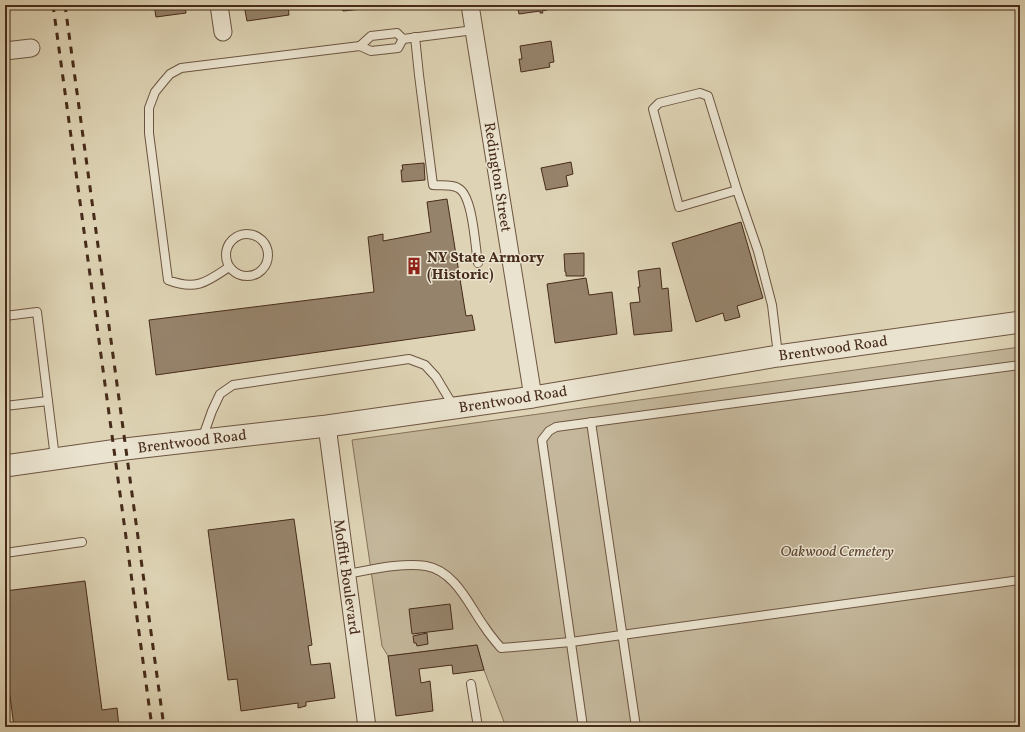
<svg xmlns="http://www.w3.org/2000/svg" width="1025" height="732" font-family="Vollkorn,serif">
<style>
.green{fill:#c4b79b;stroke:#86715a}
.building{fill:#96836b;stroke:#472b1a}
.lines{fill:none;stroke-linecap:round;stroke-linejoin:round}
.service-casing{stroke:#6d5541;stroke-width:10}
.minor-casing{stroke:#6d5541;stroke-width:19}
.tertiary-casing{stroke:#6d5541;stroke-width:23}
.service{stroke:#eae3cf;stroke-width:8}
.minor{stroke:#eae3cf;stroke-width:17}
.tertiary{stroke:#eae3cf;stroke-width:21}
.rail{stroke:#472b1a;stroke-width:3;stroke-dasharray:7 7;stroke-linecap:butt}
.labels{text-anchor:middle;stroke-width:3;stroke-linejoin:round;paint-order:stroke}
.street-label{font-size:15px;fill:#472b1a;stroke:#eae3cf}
.poi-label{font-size:15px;font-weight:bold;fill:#472b1a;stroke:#eae3cf;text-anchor:start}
.park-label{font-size:15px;font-style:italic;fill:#604734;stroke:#eae3cf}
</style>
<rect width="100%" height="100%" fill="#ded4b5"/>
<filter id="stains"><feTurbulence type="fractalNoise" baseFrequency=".005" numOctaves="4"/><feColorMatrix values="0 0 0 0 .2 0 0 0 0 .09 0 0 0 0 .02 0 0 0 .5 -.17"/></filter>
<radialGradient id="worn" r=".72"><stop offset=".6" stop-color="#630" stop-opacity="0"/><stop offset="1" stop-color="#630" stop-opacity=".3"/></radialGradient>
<path class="green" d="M1020,347V727H506L484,670L477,645L388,656L382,646L352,440Z"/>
<g class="building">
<path d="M154,5H185L186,13L156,17Z"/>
<path d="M244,5H288L289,15L247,21Z"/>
<path d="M342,5H361L362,9L343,11Z"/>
<path d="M517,5H546L547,10L542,11L543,13H540V11L519,14Z"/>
<path d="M551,41L554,62L549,63L550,67L521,72L519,59H522L520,46Z"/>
<path d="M571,162L573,174L566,176L568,186L546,190L541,168Z"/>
<path d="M424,163L425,180L402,182L401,170H403L402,165Z"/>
<path d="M447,199L466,316L472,315L475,330L156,375L149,320L374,292L368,237L383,234V241L431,232L427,202Z"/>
<path d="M741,222L763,298L737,306L740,317L725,321L723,313L696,322L672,243Z"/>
<path d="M584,253V276H566V272H565L564,254Z"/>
<path d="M660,268L662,289L668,288L672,331L634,335L630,303L640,302L638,287H640L638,271Z"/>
<path d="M586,278L589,295L612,292L617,334L555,343L547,284Z"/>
<path d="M294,519L312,645L308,646L311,665L330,663L335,698L306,702V706L298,708V703L241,711L237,679L228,680L208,530Z"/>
<path d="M85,581L102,710L117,708L119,727H14L5,658V591Z"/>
<path d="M450,604L453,629L412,634L409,609Z"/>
<path d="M427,633L428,644L417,646L416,643H414L413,636Z"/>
<path d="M477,645L484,670L453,674L452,665L419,669L421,683L430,681L433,711L396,716L388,656Z"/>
</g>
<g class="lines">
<g class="service-casing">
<g id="service">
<path d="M415,37L419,75L433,185C441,186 451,184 458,188C473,195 475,246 478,263"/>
<path d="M360,46L371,36L397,33L403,39L474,30"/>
<path d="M737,190L679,207L653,109L659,103L700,93L708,96L737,190L758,251L772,305L778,355"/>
<circle cx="247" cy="255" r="21"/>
<path d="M229,267C207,282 196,291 168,280L149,133V108L155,92L164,81L170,74L181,68L360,46L371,51L398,48L403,39"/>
<path d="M5,316L37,312L55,458"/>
<path d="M5,406L48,401"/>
<path d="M591,422L636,727"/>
<path d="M202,439L212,411L220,394L233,385L409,359L425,365L436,377L454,407"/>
<path d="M5,553L82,542"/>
<path d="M347,574C370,570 403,562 426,566C455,571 469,605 484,626C489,634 495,641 501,648L571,642L1020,580"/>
<path d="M471,684L478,727"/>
<path d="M583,727L542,440L549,431L556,427L1020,365"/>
</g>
</g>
<g class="minor-casing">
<g id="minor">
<path d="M219,5L223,32"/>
<path d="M470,5L533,397"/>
<path d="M5,51L31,48"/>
<path d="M327,426L367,727"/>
</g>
</g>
<g class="tertiary-casing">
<path id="tertiary" d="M5,466L125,449L327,426L419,413L533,397L778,356L1020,322"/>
</g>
<use href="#service" class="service"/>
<use href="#minor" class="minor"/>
<use href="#tertiary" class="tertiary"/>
<g class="rail">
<path d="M53,5L152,727"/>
<path d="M65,5L164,727"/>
</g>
</g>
<defs>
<g id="building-bare" transform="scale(1.38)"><path d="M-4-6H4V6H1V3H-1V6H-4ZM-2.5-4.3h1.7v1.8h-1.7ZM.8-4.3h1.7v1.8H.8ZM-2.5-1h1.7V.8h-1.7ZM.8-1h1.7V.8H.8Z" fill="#8f2418" stroke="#eae3cf" stroke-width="2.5" paint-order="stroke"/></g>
</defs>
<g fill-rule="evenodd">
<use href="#building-bare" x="414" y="266"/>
</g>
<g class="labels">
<g class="street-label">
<text transform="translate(498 177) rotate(81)" y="5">Redington Street</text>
<text transform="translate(833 348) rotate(-8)" y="5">Brentwood Road</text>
<text transform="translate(513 399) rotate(-9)" y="5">Brentwood Road</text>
<text transform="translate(192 441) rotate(-7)" y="5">Brentwood Road</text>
<text transform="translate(347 577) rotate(82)" y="5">Moffitt Boulevard</text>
</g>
<g class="poi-label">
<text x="427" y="262">NY State Armory<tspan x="427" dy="17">(Historic)</tspan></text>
</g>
<g class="park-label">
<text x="837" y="556">Oakwood Cemetery</text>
</g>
</g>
<rect width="1025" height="732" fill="none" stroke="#ded4b5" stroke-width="20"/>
<rect x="6" y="6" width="1013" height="720" fill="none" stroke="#472b1a" stroke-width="2"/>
<rect x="10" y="10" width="1005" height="712" fill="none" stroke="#472b1a"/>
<rect width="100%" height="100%" filter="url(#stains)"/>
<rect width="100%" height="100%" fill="url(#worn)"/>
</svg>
